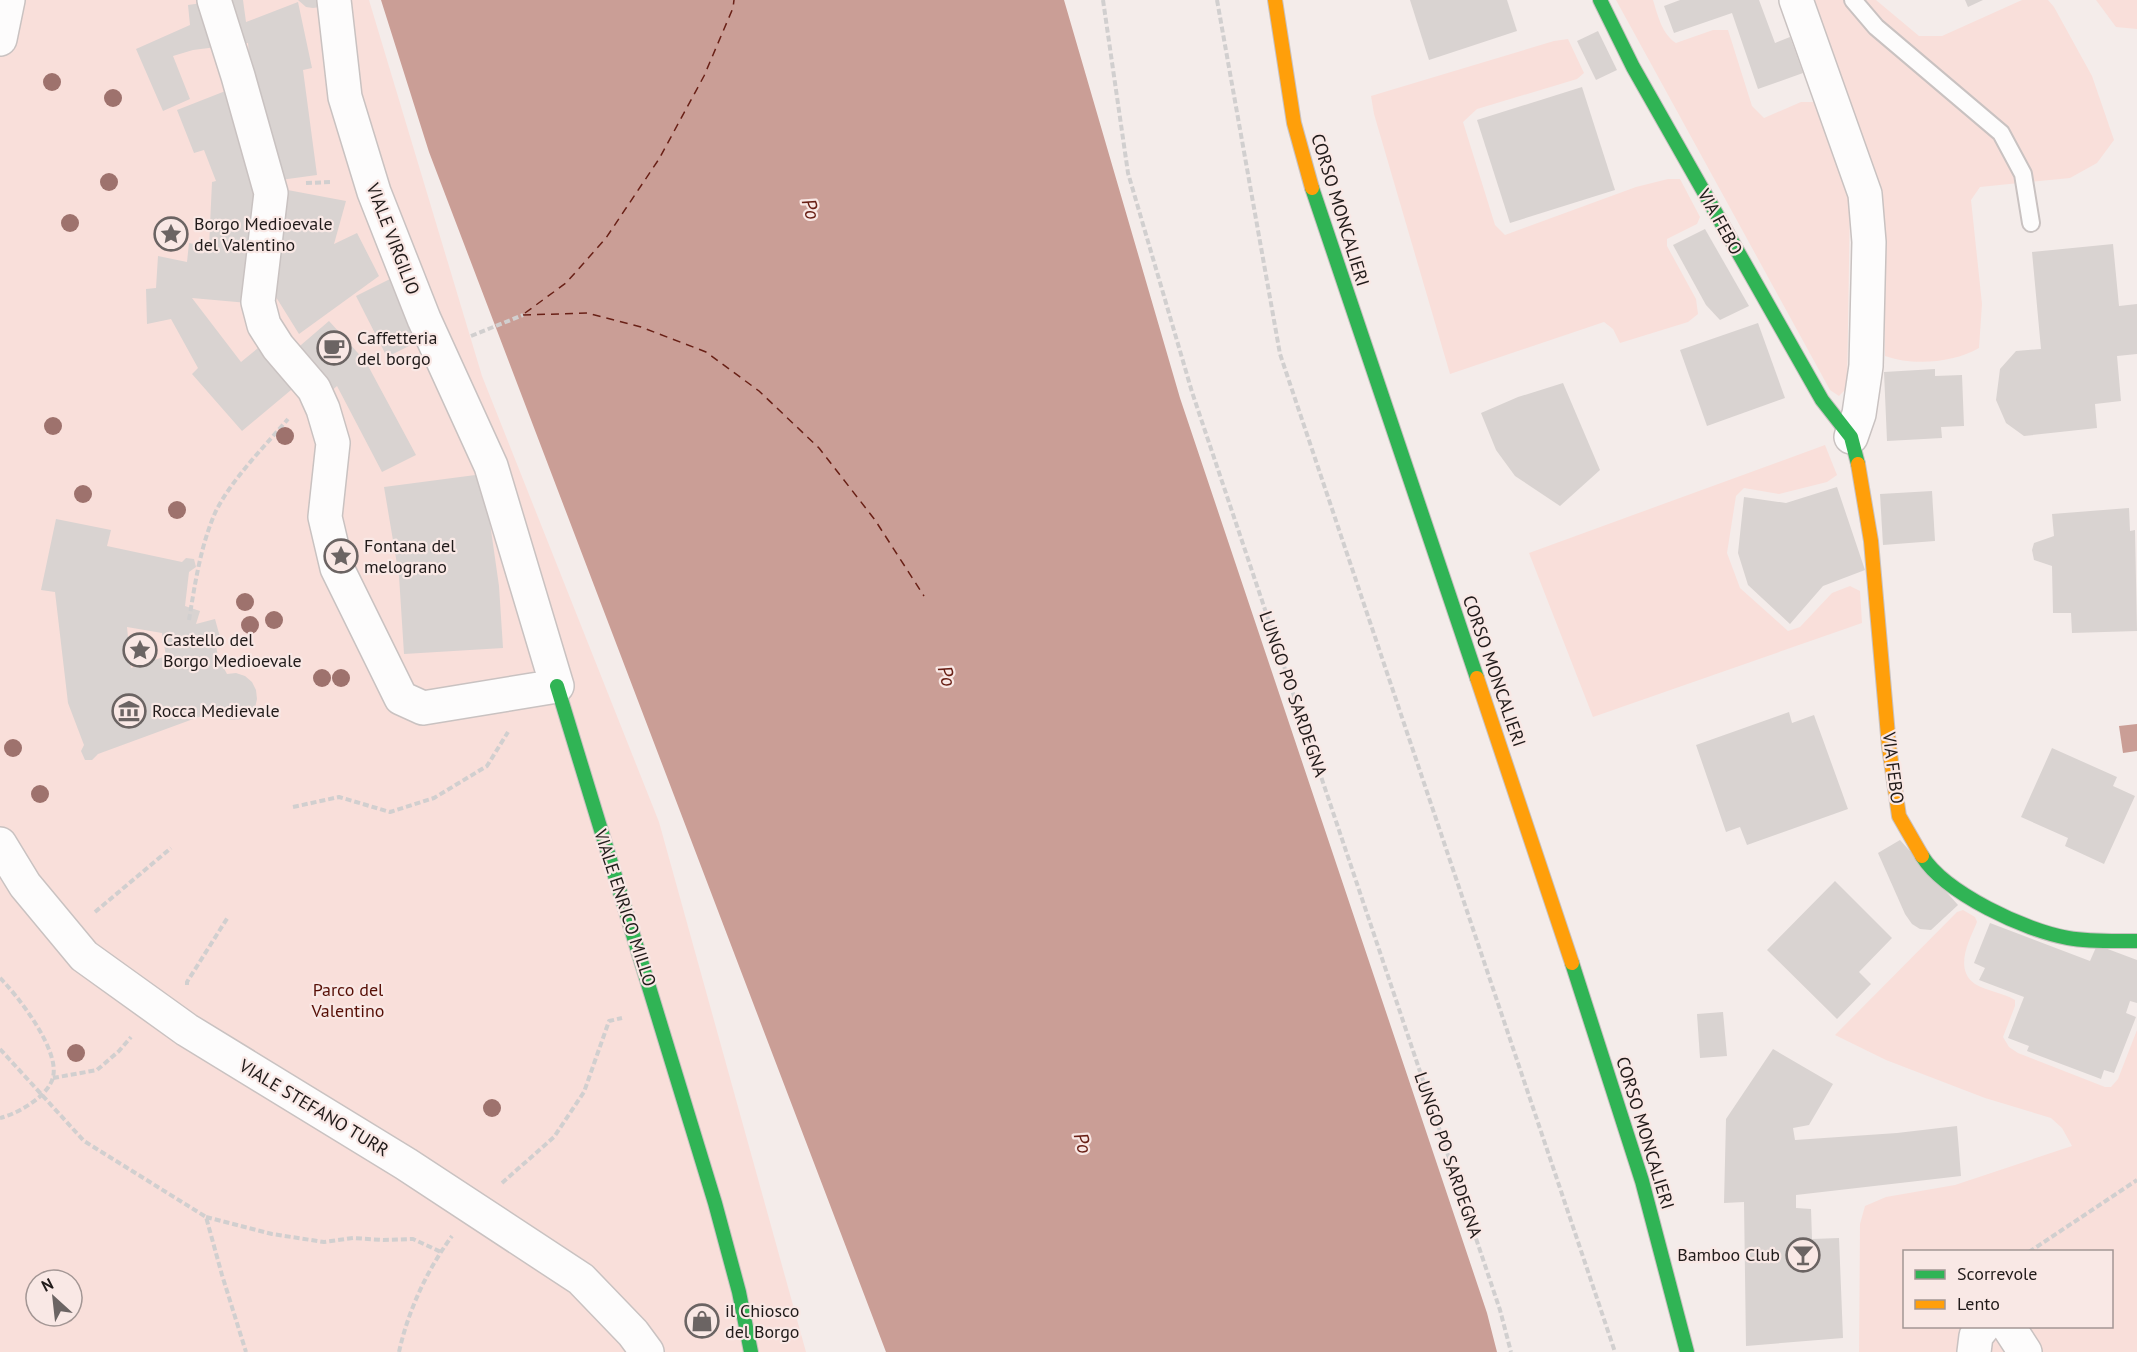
<svg xmlns="http://www.w3.org/2000/svg" width="2137" height="1352" font-family="'PT Sans',sans-serif">
<style>
.green{fill:#f9dfda;fill-rule:evenodd}
.water{fill:#ca9e96}
.lines{fill:none;stroke-linecap:round;stroke-linejoin:round}
.ferry{stroke:#692016;stroke-width:1.5;stroke-dasharray:8 6;stroke-linecap:butt}
.building{fill:#d9d3d1;fill-rule:evenodd}
.lane-casing{stroke:#c9c2c1;stroke-width:20}
.street-casing{stroke:#c9c2c1;stroke-width:36}
.fast-casing{stroke:#c9c2c1;stroke-width:16}
.slow-casing{stroke:#c9c2c1;stroke-width:16}
.path{stroke:#d1cfcf;stroke-width:4;stroke-dasharray:6 3;stroke-linecap:butt}
.lane{stroke:#fdfcfc;stroke-width:16}
.street{stroke:#fdfcfc;stroke-width:33}
.fast{stroke:#30b455;stroke-width:14}
.slow{stroke:#ff9f0a;stroke-width:14}
.tree{fill:#9e726d}
.labels{text-anchor:middle;stroke-width:4.5;stroke-linejoin:round;paint-order:stroke}
.street-label{font-size:18px;fill:#211b1a;stroke:#f9e8e5}
.poi-label{font-size:18px;fill:#211b1a;stroke:#f9e8e5;text-anchor:start}
.park-label{font-size:18px;fill:#570f06;stroke:#f9e8e5}
.water-label{font-size:20px;font-style:italic;fill:#692016;stroke:#f9e8e5}
</style>
<rect width="100%" height="100%" fill="#f4ecea"/>
<g class="green">
<path d="M0,0H369L482,376L659,822L806,1352H0ZM36,1280H72V1316H36Z"/>
<path d="M1616,0H1653C1658,16 1662,34 1676,43L1713,30H1728L1752,106L1764,118L1801,102H1817L1850,200L1847,388L1839,396L1830,390Z"/>
<path d="M1809,0H1876L1919,36H1942L2022,0H2048L2054,7L2092,76L2114,140L2097,163L2070,178L1980,187L1971,200L1982,304L1979,348C1953,363 1913,366 1885,356L1882,212Z"/>
<path d="M2096,0H2137V29L2116,27Z"/>
<path d="M1568,39L1584,73L1577,79L1477,109L1463,122L1495,225L1505,235L1636,187L1668,179H1680L1700,217L1697,224L1667,239V246L1696,299L1698,314L1688,322L1620,343L1613,329L1604,322L1450,374L1374,114L1371,96L1554,41Z"/>
<path d="M1825,445L1837,475L1827,482L1779,494L1744,488L1736,496L1727,553L1740,588L1788,631L1800,627L1832,593L1850,586L1860,591L1862,623L1593,717L1529,553Z"/>
<path d="M1963,910L1975,917L1977,922C1970,939 1953,969 1975,984C1987,991 2003,993 2015,1000V1006L2003,1037L2009,1047L2018,1053L2105,1087H2111L2118,1079L2137,1030V1352H1859L1860,1224L1865,1206L1886,1197L1955,1185L2072,1146L2062,1128L2051,1118L1985,1098L1886,1060L1835,1035L1957,912ZM1904,1252H2112V1326H1904Z"/>
</g>
<g class="water">
<path d="M381,0H1064L1180,398L1487,1313L1497,1352H886L429,152Z"/>
<path d="M2137,724V751L2123,753L2119,726Z"/>
</g>
<g class="lines">
<g class="ferry">
<path d="M525,313L566,283L606,238L659,159L704,76L733,8L734,0"/>
<path d="M523,315L587,313L641,327L706,352L759,391L819,448L875,520L924,596"/>
</g>
</g>
<g class="building">
<path d="M223,0H243L246,22L298,2L312,68L303,70L317,175L273,181L251,79L248,43L193,50L173,56L190,99L163,111L136,49L190,25L188,5Z"/>
<path d="M298,0H327L320,7L313,8L306,7Z"/>
<path d="M1410,0H1507L1517,31L1429,60Z"/>
<path d="M1680,0H1759L1775,43L1790,37L1803,73L1758,89L1732,13L1674,33L1664,6Z"/>
<path d="M1965,0H1983L1968,7Z"/>
<path d="M1598,31L1617,70L1596,80L1577,41Z"/>
<path d="M1582,87L1615,190L1510,223L1477,120Z"/>
<path d="M233,88L256,182L248,303L192,298L241,362L263,344L297,385L242,431L192,374L198,368L171,319L147,324L146,289L156,288L158,256L187,262L189,243L209,247L212,182L216,181L204,150L194,153L177,110Z"/>
<path d="M277,188L346,201L334,244L357,233L379,276L299,334L266,281Z"/>
<path d="M1705,229L1749,306L1720,320L1706,305L1673,245Z"/>
<path d="M2113,244L2119,306L2137,304V354L2117,356L2121,401L2095,404L2097,428L2024,436L2006,423L1996,400L2000,369L2016,351L2041,349L2032,252Z"/>
<path d="M396,276L427,337L387,357L356,296Z"/>
<path d="M329,321L366,362L416,455L382,472L337,386L330,392L294,351Z"/>
<path d="M1758,323L1785,398L1707,426L1680,350Z"/>
<path d="M1935,369V376L1962,375L1964,426L1941,427L1942,438L1887,441L1884,372Z"/>
<path d="M1563,383L1600,470L1560,506L1515,476L1496,450L1481,413L1518,397Z"/>
<path d="M483,474L499,586L503,648L404,654L399,576L384,487Z"/>
<path d="M1837,487L1865,570L1823,586L1790,624L1748,585L1738,553L1744,497L1786,503Z"/>
<path d="M1932,491L1935,541L1883,545L1880,494Z"/>
<path d="M2129,508L2130,531L2135,530L2137,631L2072,633L2071,613H2053L2052,566L2034,560L2032,550L2034,543L2054,536L2052,514Z"/>
<path d="M56,519L111,530L107,546L182,562L186,558L194,559L196,567L189,572L185,606L200,611L196,624L215,619L220,637L215,639L218,657L227,674L236,673L245,676L252,682L256,690L257,699L255,708L248,715L241,719L231,720L222,717L215,711L98,754L92,760H85L81,751L84,745L68,703L55,592L41,590ZM127,627L162,633L166,656L131,668Z"/>
<path d="M1789,712L1792,723L1814,715L1848,809L1747,845L1740,827L1726,832L1696,745Z"/>
<path d="M2052,748L2117,777L2113,786L2135,796L2104,864L2065,846L2068,838L2021,817Z"/>
<path d="M1900,840L1958,905L1931,930L1920,929L1912,924L1905,914L1878,853Z"/>
<path d="M1835,881L1892,938L1859,972L1871,984L1837,1019L1767,950Z"/>
<path d="M1990,923L2090,961L2097,945L2137,960V1003L2130,1001L2126,1013L2136,1017L2114,1073L2104,1070L2101,1079L2027,1051L2029,1046L2008,1038L2024,997L1979,980L1985,968L1974,963Z"/>
<path d="M1723,1012L1727,1056L1700,1058L1697,1014Z"/>
<path d="M1773,1049L1833,1084L1809,1125L1793,1128L1795,1140L1897,1133L1957,1126L1961,1176L1796,1195V1208L1811,1209L1812,1239L1839,1238L1843,1338L1746,1346L1744,1202L1724,1203L1726,1119Z"/>
<path d="M709,1306L719,1319L713,1336L696,1337L685,1324L693,1307Z"/>
</g>
<g class="lines">
<g class="lane-casing">
<path id="lane" d="M1853,0L1876,27L2001,133L2023,174L2031,223"/>
</g>
<g class="street-casing">
<g id="street">
<path d="M214,0L238,76L271,193L258,302L264,325L278,347L314,389L323,409L333,443L325,517L337,568L401,698L423,708L557,686L491,466L424,319L374,192L345,97L334,0"/>
<path d="M1796,0L1865,194L1869,242L1866,366L1859,414L1851,437"/>
<path d="M0,39L8,0"/>
<path d="M0,844L25,885L84,956L187,1030L406,1164L581,1279L633,1333L647,1352"/>
<path d="M2008,1326L2025,1352"/>
<path d="M1974,1352L1976,1336L1984,1326"/>
</g>
</g>
<g class="fast-casing">
<g id="fast">
<path d="M1600,0L1633,67L1822,400L1851,437L1858,464"/>
<path d="M1312,188L1477,678"/>
<path d="M557,686L715,1203L739,1292L751,1352"/>
<path d="M1922,856C1945,893 2026,931 2068,938C2091,942 2114,941 2137,941"/>
<path d="M1572,963L1642,1181L1687,1352"/>
</g>
</g>
<g class="slow-casing">
<g id="slow">
<path d="M1275,0L1294,123L1312,188"/>
<path d="M1858,464L1871,541L1889,747L1899,816L1922,856"/>
<path d="M1477,678L1572,963"/>
</g>
</g>
<g class="path">
<path d="M1103,0L1128,173L1192,392L1500,1310L1511,1352"/>
<path d="M1217,0L1280,354L1615,1352"/>
<path d="M306,183L331,182"/>
<path d="M471,336L523,315"/>
<path d="M189,620C195,584 200,548 215,513C230,481 265,446 288,419"/>
<path d="M293,807L339,797L390,812L434,798L487,766L508,732"/>
<path d="M95,912L171,848"/>
<path d="M0,978C18,996 60,1050 53,1077C49,1096 17,1114 0,1118"/>
<path d="M187,985V982L228,917"/>
<path d="M0,1049L84,1141L206,1217L222,1275L246,1352"/>
<path d="M53,1078L97,1070L119,1051L131,1037"/>
<path d="M502,1183L554,1137L584,1092L609,1021L622,1018"/>
<path d="M206,1217L272,1234L324,1242L353,1238L383,1240L413,1239L441,1252"/>
<path d="M2029,1252L2137,1180"/>
<path d="M399,1352C408,1311 427,1270 452,1236"/>
</g>
<use href="#lane" class="lane"/>
<use href="#street" class="street"/>
<use href="#fast" class="fast"/>
<use href="#slow" class="slow"/>
</g>
<g class="tree">
<circle cx="52" cy="82" r="9"/>
<circle cx="113" cy="98" r="9"/>
<circle cx="109" cy="182" r="9"/>
<circle cx="70" cy="223" r="9"/>
<circle cx="53" cy="426" r="9"/>
<circle cx="285" cy="436" r="9"/>
<circle cx="83" cy="494" r="9"/>
<circle cx="177" cy="510" r="9"/>
<circle cx="245" cy="602" r="9"/>
<circle cx="274" cy="620" r="9"/>
<circle cx="250" cy="625" r="9"/>
<circle cx="322" cy="678" r="9"/>
<circle cx="341" cy="678" r="9"/>
<circle cx="13" cy="748" r="9"/>
<circle cx="40" cy="794" r="9"/>
<circle cx="76" cy="1053" r="9"/>
<circle cx="492" cy="1108" r="9"/>
</g>
<defs>
<g id="sight-ring" transform="scale(1.725)"><circle r="9.5" fill="#f9e8e5" stroke="#6b6463" stroke-width="1.5"/><path d="M0-6L1.8-2.2L6-1.7L2.9 1.2L3.7 5.4L0 3.3L-3.7 5.4L-2.9 1.2L-6-1.7L-1.8-2.2Z" fill="#6b6463"/></g>
<g id="cafe-ring" transform="scale(1.725)"><circle r="9.5" fill="#f9e8e5" stroke="#6b6463" stroke-width="1.5"/><path d="M-5.5-4.5H6V0H3Q3 3.5 0 3.5H-2.5Q-5.5 3.5-5.5 0ZM3-3.2v2h1.7v-2ZM-6 4.5H4V6H-6Z" fill="#6b6463"/></g>
<g id="museum-ring" transform="scale(1.725)"><circle r="9.5" fill="#f9e8e5" stroke="#6b6463" stroke-width="1.5"/><path d="M0-6L6-3V-2H-6V-3ZM-5-1h2V3h-2ZM-1-1h2V3h-2ZM3-1h2V3H3ZM-6 4H6V6H-6Z" fill="#6b6463"/></g>
<g id="bar-ring" transform="scale(1.725)"><circle r="9.5" fill="#f9e8e5" stroke="#6b6463" stroke-width="1.5"/><path d="M-6-5H6L.8 .8V4.5H3.5V6h-7V4.5H-.8V.8Z" fill="#6b6463"/></g>
<g id="shop-ring" transform="scale(1.725)"><circle r="9.5" fill="#f9e8e5" stroke="#6b6463" stroke-width="1.5"/><path d="M-5-2.5h2.3a2.7 3.5 0 0 1 5.4 0H5L5.5 6h-11ZM-1.5-2.5h3a1.5 2.3 0 0 0-3 0Z" fill="#6b6463"/></g>
</defs>
<g fill-rule="evenodd">
<use href="#sight-ring" x="171" y="234"/>
<use href="#cafe-ring" x="334" y="348"/>
<use href="#sight-ring" x="341" y="556"/>
<use href="#sight-ring" x="140" y="650"/>
<use href="#museum-ring" x="129" y="711"/>
<use href="#bar-ring" x="1803" y="1255"/>
<use href="#shop-ring" x="702" y="1321"/>
</g>
<g class="labels">
<g class="street-label">
<text transform="translate(1340 210) rotate(73)" y="6">CORSO MONCALIERI</text>
<text transform="translate(1720 222) rotate(61)" y="6">VIA FEBO</text>
<text transform="translate(393 239) rotate(69)" y="6">VIALE VIRGILIO</text>
<text transform="translate(1494 671) rotate(71)" y="6">CORSO MONCALIERI</text>
<text transform="translate(1293 694) rotate(71)" y="6">LUNGO PO SARDEGNA</text>
<text transform="translate(1893 768) rotate(83)" y="6">VIA FEBO</text>
<text transform="translate(625 908) rotate(72)" y="6">VIALE ENRICO MILLO</text>
<text transform="translate(314 1108) rotate(31)" y="6">VIALE STEFANO TURR</text>
<text transform="translate(1645 1133) rotate(73)" y="6">CORSO MONCALIERI</text>
<text transform="translate(1448 1155) rotate(71)" y="6">LUNGO PO SARDEGNA</text>
</g>
<g class="poi-label">
<text x="194" y="230">Borgo Medioevale<tspan x="194" dy="21">del Valentino</tspan></text>
<text x="357" y="344">Caffetteria<tspan x="357" dy="21">del borgo</tspan></text>
<text x="364" y="552">Fontana del<tspan x="364" dy="21">melograno</tspan></text>
<text x="163" y="646">Castello del<tspan x="163" dy="21">Borgo Medioevale</tspan></text>
<text x="152" y="717">Rocca Medievale</text>
<text x="1780" y="1261" text-anchor="end">Bamboo Club</text>
<text x="725" y="1317">il Chiosco<tspan x="725" dy="21">del Borgo</tspan></text>
</g>
<g class="park-label">
<text x="348" y="996">Parco del<tspan x="348" dy="21">Valentino</tspan></text>
</g>
<g class="water-label">
<text transform="translate(811 209) rotate(74)" y="7">Po</text>
<text transform="translate(947 676) rotate(74)" y="7">Po</text>
<text transform="translate(1083 1143) rotate(74)" y="7">Po</text>
</g>
</g>
<rect x="1903" y="1250" width="210" height="78" fill="#f9e8e5" stroke="#a39694" stroke-width="1.5"/>
<rect x="1915" y="1270" width="30" height="9" fill="#30b455" stroke="#a39694" stroke-width="1.5"/>
<text x="1957" y="1280" font-size="18" fill="#211b1a">Scorrevole</text>
<rect x="1915" y="1300" width="30" height="9" fill="#ff9f0a" stroke="#a39694" stroke-width="1.5"/>
<text x="1957" y="1310" font-size="18" fill="#211b1a">Lento</text>
<g transform="translate(54 1298) rotate(333)"><circle r="28" fill="#f9e8e5" stroke="#a39694" stroke-width="1.5"/>
<path d="M0-4.5L10 22L0 15L-10 22Z" fill="#6b6463"/>
<text y="-9" font-size="16" font-weight="bold" text-anchor="middle" fill="#211b1a">N</text>
</g>
</svg>
